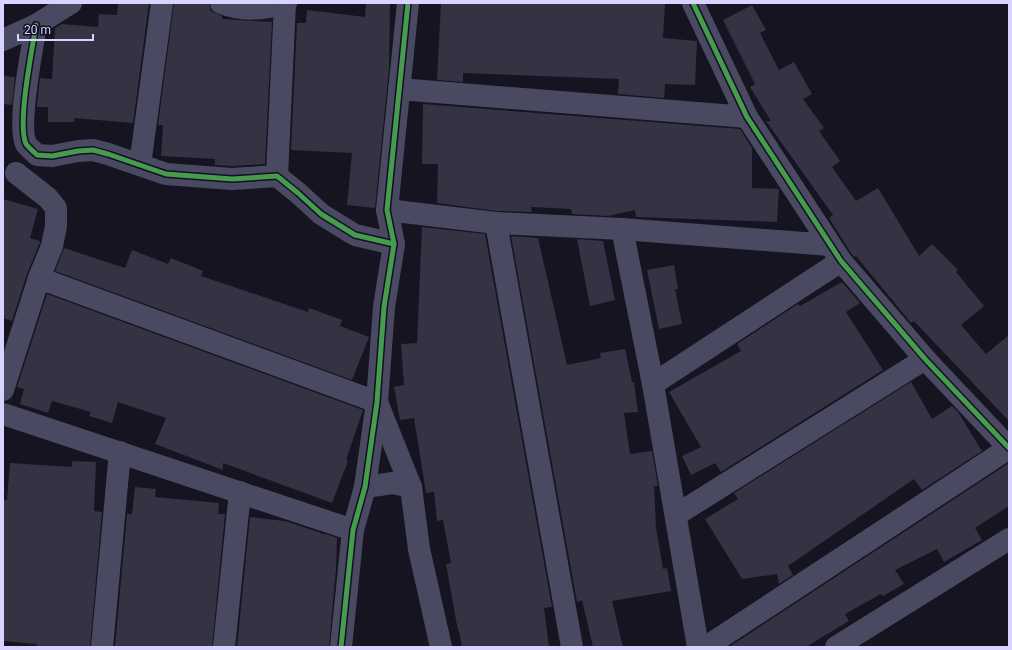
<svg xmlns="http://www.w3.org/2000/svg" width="1012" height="650" font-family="Roboto,sans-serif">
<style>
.building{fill:#343243}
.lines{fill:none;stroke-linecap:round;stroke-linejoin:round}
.minor{stroke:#4a4962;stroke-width:22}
.cycleway-casing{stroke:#130f26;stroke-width:8}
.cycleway{stroke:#469c4c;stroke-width:5}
</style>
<rect width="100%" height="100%" fill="#161421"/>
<g class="building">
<path d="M118,3H149L133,123L74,118V122H48V107H37V105L40,78L52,79L55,28L62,24L98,27L99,14L117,15Z"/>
<path d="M174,3H209L211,11L222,16V19L272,22L265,164L232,166L215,165V159L161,156L163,125H158Z"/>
<path d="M366,3H390L389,69L375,208L347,205L352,153L291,150L297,23H306L307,10L365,17Z"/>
<path d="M441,3H665L663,38L697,41L695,85L665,84L664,98L618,94L619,79L463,73V82L437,80Z"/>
<path d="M752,5L766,30L760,33L779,70L794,62L812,94L803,99L824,128L819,131L840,161L832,167L856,201L878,188L919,256L932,244L958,270L956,272L984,306L961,325L986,354L1009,335V421L914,321L911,323L856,256L854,257L851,253L829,218L833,215L766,121H771L750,87L755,84L723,20Z"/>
<path d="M3,76L15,77L12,105L3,104Z"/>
<path d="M423,104L740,129L752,148V188L779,189L777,222L636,217L635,210L608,216L572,214L571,209L531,207L532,212L497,211L437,203L438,164H422Z"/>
<path d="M3,199L38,209L30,238L40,241V242L27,274L12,321L3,318Z"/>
<path d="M422,227L485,234L552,607L544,608L549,647H462L459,631H458L446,564L451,563L443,520L437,521L434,492L426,493L414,418L400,420L394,387L404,385L401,344L417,343Z"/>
<path d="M511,236L538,238L567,365L601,358L600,353L625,349L632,382H634L638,412L624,413L630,454L652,451L658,486H654L656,528L663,569L667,568L671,591L612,601L623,647H593L582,600L577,602Z"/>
<path d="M577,239L603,241L615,300L590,306Z"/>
<path d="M64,248L125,268L132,250L168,264L171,258L203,271L201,276L308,312L309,308L342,320L340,326L369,337L352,380L55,271Z"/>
<path d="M674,265L678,289H675L682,324L659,329L647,270Z"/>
<path d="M842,282L860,303L846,312L883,370L721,472L715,463L691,475L682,456L701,447L669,392L741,351L737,344L798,304L800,306Z"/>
<path d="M47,294L363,410L346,460L348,461L332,503L223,463V470L155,444L166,418L118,402L112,423L89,416L91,412L52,401L48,413L20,404L24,389L17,387Z"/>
<path d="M911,382L932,419L952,406L958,412L982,451L922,490L914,479L788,566L793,575L779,584L777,574L742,579L705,519L738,499L734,493Z"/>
<path d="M72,461L96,462L94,511L102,512L90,647H36L37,644L3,641V541L4,500H7L10,463L72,467Z"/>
<path d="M1009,463V506L975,528L982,540L944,562L937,549L895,570L904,584L883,596L881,594L845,614L849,621L806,647H729Z"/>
<path d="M135,487L156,489L155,497L219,503L218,514H225L212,647H115L127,514H132Z"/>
<path d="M250,517L285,521L321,533V534H326L337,538L336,569L329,647H237Z"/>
</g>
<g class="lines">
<g class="minor">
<path d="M221,3C244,12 263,9 286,3"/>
<path d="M693,3L747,117L841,261L925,359L1009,448"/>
<path d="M36,25C32,50 17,124 26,144C29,148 34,152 37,155L52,156L78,151L93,150L108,154L166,174L232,179L277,176L298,193L321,214L355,235L394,244"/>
<path d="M3,40L36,25L71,3"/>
<path d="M399,89L747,117"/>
<path d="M140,165L162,3"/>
<path d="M277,176L285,3"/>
<path d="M387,210L496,223L622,229L830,245"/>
<path d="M496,223L572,647"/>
<path d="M622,229L653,384L698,647"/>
<path d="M39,278L377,402L411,487"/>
<path d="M653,384L841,261"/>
<path d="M3,390L39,278L52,246L56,226V208L48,198L16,173"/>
<path d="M3,414L353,530"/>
<path d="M365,487L393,483L411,487L419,549L441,647"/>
<path d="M676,515L925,359"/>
<path d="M102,647L120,452"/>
<path d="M224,647L240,492"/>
<path d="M341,647L353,530L365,487L377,402L384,307L394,244L387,210L408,3"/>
<path d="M706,647L1009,448"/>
<path d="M836,647L1009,539"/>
</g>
<g class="cycleway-casing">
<g id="cycleway">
<path d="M693,3L747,117L841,261L925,359L1009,448"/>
<path d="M36,25C32,50 17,124 26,144C29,148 34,152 37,155L52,156L78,151L93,150L108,154L166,174L232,179L277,176L298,193L321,214L355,235L394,244"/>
<path d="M341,647L353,530L365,487L377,402L384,307L394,244L387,210L408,3"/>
</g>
</g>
<use href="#cycleway" class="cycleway"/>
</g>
<rect width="1012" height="650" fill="none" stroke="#d9d4ff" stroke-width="8"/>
<path d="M18 34v6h75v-6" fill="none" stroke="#d9d4ff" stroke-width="2"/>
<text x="24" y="34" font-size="12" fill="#d9d4ff" stroke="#130f26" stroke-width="3" paint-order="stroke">20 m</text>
</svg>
